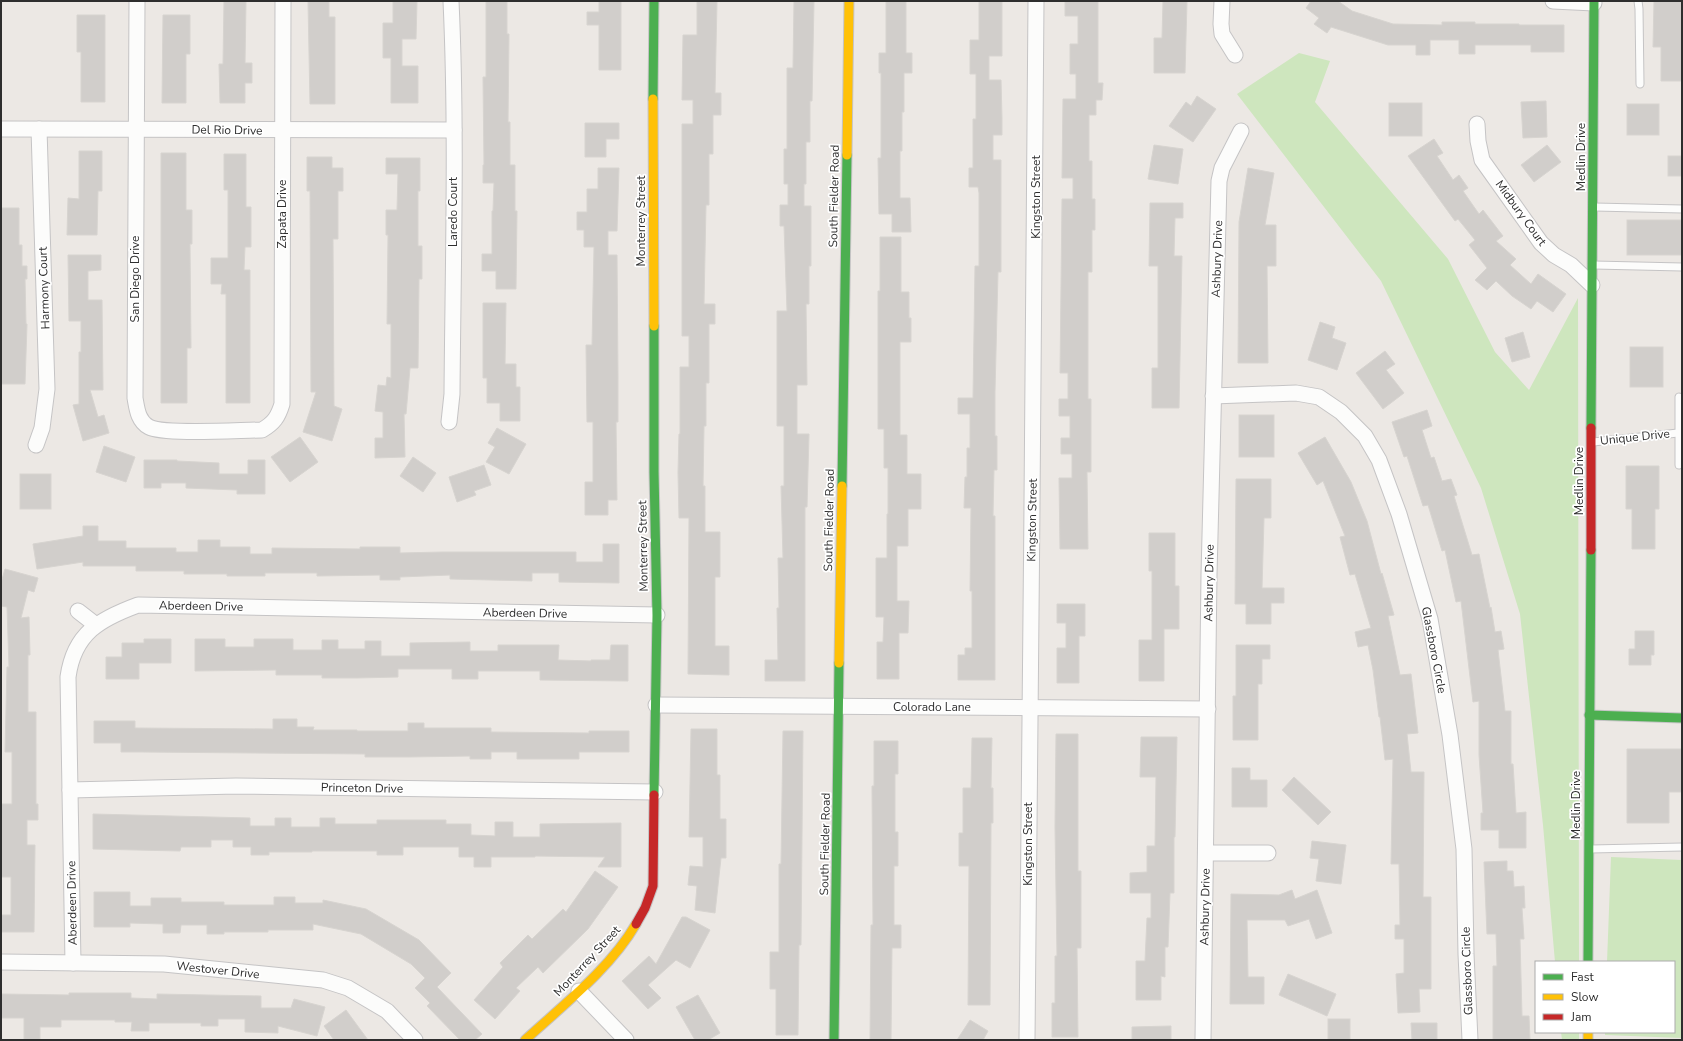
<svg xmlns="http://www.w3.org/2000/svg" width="1683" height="1041" font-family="'Nunito Sans',sans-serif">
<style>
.green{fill:#cee6be}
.building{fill:#d1cecb;stroke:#d7d4d0}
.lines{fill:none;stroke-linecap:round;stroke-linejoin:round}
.lane-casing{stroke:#c5c4c5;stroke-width:9}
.street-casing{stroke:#c5c4c5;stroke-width:17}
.fast-casing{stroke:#c5c4c5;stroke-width:11}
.slow-casing{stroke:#c5c4c5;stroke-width:11}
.jam-casing{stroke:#c5c4c5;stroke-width:11}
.lane{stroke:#fcfcfb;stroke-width:7}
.street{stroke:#fcfcfb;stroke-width:15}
.fast{stroke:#4caf50;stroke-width:9}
.slow{stroke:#ffc107;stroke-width:9}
.jam{stroke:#c62828;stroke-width:9}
.labels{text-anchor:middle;stroke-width:3.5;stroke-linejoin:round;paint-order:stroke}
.street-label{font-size:12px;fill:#2e2e2e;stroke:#fff}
</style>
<rect width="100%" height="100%" fill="#ece8e4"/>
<g class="green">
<path d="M1299,53L1330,61L1315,102L1448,259L1495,352L1529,390L1578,298L1579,962H1555L1543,825L1520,614L1481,488L1381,281L1237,94Z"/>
<path d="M1611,857L1682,860V1038L1605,1035V1032H1674V962H1607Z"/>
<path d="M1561,1032H1579V1040H1562Z"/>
</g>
<g class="building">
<path d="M224,1H246L245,63H252V83H245V103H220L219,64H223Z"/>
<path d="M308,1H329V17H335V104H310Z"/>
<path d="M393,1H417L416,39H402V66H418V103H391V58H383V23H393Z"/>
<path d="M486,1H507V34H509L508,122H510V165H515V211H517L516,289H496V271H482V254H492V211H493L494,183H483V165H484L483,77H486Z"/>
<path d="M599,1H621V70H599V25H587V12H599Z"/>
<path d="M697,1H717L715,93H721V115H713V154H709V205H706L704,304H715V324H709V383H706V426H704L703,486H705V532H720V577H715V646H729V675L688,674L689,518H679L678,473L679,434H680V367H689V336H682V124H693V100H682L683,35H697Z"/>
<path d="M794,1H814L812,101H810V142H806V184H804V206H811V266H809V304H806L807,385H797V434H809L807,507H805V681H765V660H778L777,608H779L778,558H783L781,486H784V426H777V311H787L784,226H780V205H788V184H784V149H787V68H793Z"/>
<path d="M886,1H906V53H912V73H904V112H902V151H900V198H910L911,232H892V214H879L878,158H881V73H879V53H886Z"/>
<path d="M979,1H1002V56H989V80H1001L1002,119V135H993V160H1001V272H998L995,391V436H997V470H994L993,516H995V680H958V655H965V648H972V591H970L971,508H964L965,477H967V448H970V414H958V398H973L975,266H979V193L978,187H969V168H973V119H976V74H970V40H979Z"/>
<path d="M1065,1H1098V83H1103L1102,100H1096V115H1089V161H1092V199H1095V230H1092V272H1088V399H1091V472H1087L1088,549H1060L1059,478H1072V454H1061V438H1070V416H1059V399H1068V373H1060L1062,199H1073V178H1062L1063,99H1076V74H1070V44H1078V16H1065Z"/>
<path d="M1163,1H1187L1185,73H1154V38H1162Z"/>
<path d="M1311,1H1338L1352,11L1393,24L1442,25V22H1475V24H1519V25H1564V52H1531V45H1475V54H1459V40H1430V55H1416V45H1388L1331,27L1327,33L1314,24L1319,18L1306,8Z"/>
<path d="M1654,1H1682V81H1661V47H1653Z"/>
<path d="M77,15H105V102H81V52H77Z"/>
<path d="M163,15H190V54H186V103H162Z"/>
<path d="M1197,96L1216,109L1193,142L1169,126L1186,102L1191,106Z"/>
<path d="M1546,101L1547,137L1523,138L1521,102Z"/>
<rect x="1389" y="103" width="33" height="33"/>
<rect x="1627" y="104" width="32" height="31"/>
<path d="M585,123H619V139H606V157H585Z"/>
<path d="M1434,139L1443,153L1437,156L1453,180L1459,175L1468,188L1463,191L1479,214L1483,210L1503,236L1496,241L1516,259L1510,265L1531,284L1538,274L1566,294L1553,312L1537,301L1531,309L1512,296L1496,281L1487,290L1475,280L1487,268L1469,245L1475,240L1458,219L1455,221L1408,156Z"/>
<path d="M1154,145L1183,149L1178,184L1148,179Z"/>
<path d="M1547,145L1561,162L1534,182L1521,165Z"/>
<path d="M79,151H102V191H98L97,235H67L68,198L79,199Z"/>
<path d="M161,153H186V210H192V244H190L191,348H187V403H161Z"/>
<path d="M224,154H246V207H251V247H245L244,270H250V403H226V294H221L222,284H211V258H228V190H224Z"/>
<rect x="1668" y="156" width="14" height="20"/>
<path d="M307,157H332V168H343V191H338V239H333L334,406L342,409L332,441L303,432L316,392H311L310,191H307Z"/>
<path d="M386,158H420V191H418V246H422V279H419L418,368H410L406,414H404L405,457L375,458V438H383V412L375,411L378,385L386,386L387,377L391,378V324H387L388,235H386V210H397L398,174H386Z"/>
<path d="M598,168H619L617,231H608V255H617L618,379V422H616L617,500H608V515H585V482H593V422H587L586,345H592L594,247H584V230H577V212H587V189H598Z"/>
<path d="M1248,168L1274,173L1265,225H1276V266H1267L1268,363H1238L1239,222Z"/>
<path d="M1150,203H1183V218H1175L1174,256H1182L1179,408H1152V368H1158V266H1149Z"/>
<path d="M1,208H19V245H22V266H27V279H25L26,324H27L25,384H1Z"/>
<rect x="1627" y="220" width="55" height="35"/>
<path d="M880,237H901V292H909V318H911V342H900V435H907V474H921V509H908V546H897V601H909L908,633H899V679H877V642H883L884,617H876V558H887V514H888V468H884V429H878V291H880Z"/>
<path d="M68,255H101V270L88,271V300H102L103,390H90L98,417L104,415L109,433L83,441L73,405L79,404V352H81V321H69Z"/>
<path d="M483,303H506L505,364H516V387H520V421H500V403H487V378H483Z"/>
<path d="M1320,322L1335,327L1332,338L1346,343L1337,370L1308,360Z"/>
<path d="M1523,332L1530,357L1512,362L1505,338Z"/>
<rect x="1630" y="347" width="33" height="40"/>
<path d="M1385,351L1395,364L1386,370L1404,393L1383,409L1356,373Z"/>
<path d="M1427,410L1432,426L1422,430L1431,458L1434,457L1442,481L1451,479L1457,495L1454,496L1472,555L1479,554L1490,608L1491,607L1495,632L1501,631L1504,649L1498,650L1505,711H1511V764H1513L1516,813L1526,812V848H1499V830H1481V813H1483L1479,755V701L1473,702L1461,601L1456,602L1445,550L1442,551L1428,505L1423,506L1407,456L1404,457L1392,422Z"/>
<rect x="1239" y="415" width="35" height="42"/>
<path d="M497,428L526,444L509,474L486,462L495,447L488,443Z"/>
<path d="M300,437L318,462L290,482L271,457Z"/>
<path d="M1325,437L1351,482L1367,521L1381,574L1382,573L1394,615L1388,616L1400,675L1411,674L1418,733L1407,734L1411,772H1424L1423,897H1431V989H1419L1420,1012L1398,1013L1396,974L1404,973V939H1395V925H1400L1399,864H1391L1393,759L1385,760L1380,717H1379L1373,670L1368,645L1358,647L1355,632L1371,628L1355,574L1350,575L1340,537L1345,536L1323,481L1317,485L1298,453Z"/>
<path d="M104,446L135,457L126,482L96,472Z"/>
<path d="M413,457L436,473L423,492L400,476Z"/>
<path d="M144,460H177V461L219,463V474H248V460H265V494H237V490L186,488V483H161V488H144Z"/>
<path d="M484,465L491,485L474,491L476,495L457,502L449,477Z"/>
<path d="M1626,466H1659V509H1655V549H1632V509H1626Z"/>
<rect x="20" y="474" width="31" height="35"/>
<path d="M1236,479H1271V518H1264L1262,588H1284V603H1271V624H1246V604H1235Z"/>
<path d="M83,526H98V541H126V548H176V552H198V540H220V547H250V554H272V548L360,549V547H400V553L443,552H576V562H603V544H619V583L559,582V573H532V581L450,579V575L400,577V580H380V575L317,576V573H265V576H227V574H184V571H136V566H83V562L37,569L33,544L83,536Z"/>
<path d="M1149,533H1175V586H1179V629H1164V681H1139V640H1152V571H1149Z"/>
<path d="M5,569L38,578L34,592L28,590L21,618L29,617L30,655H28V712H36V804H38V820H27V845H35L34,932H1V915H11V877H1V804H12V752H5L7,667H9L7,607L1,606V583Z"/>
<path d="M1057,604H1085V636H1079V683H1057V648H1066V623H1057Z"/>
<path d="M1635,631H1654V655H1651V665H1629V649H1635Z"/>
<path d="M144,639H171V663H139V679H106V657H122V643H144Z"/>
<path d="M195,639H225V647H254V639H293V650H322V640H338V649H365V641H381V656H410V643L470,642V651H498V645H559L558,660L591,661V660H610L611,645H628V681L540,680V671H478V679H452V669H398V677L356,678H322V675H276V670L195,671Z"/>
<path d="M1236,645H1270V659H1262V684H1258V740H1233V696H1236Z"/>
<path d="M273,719H297V727H314L313,730H357V731H408V723H424V728H491V732L589,733V731H629V752H579V759H517V752H491V759H470V756L408,757H365V754L142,752H121V743H94V721H135V728L273,729Z"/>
<path d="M691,729H717V775H720V819H726V858H721L715,913L695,910L697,886L688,885L690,866L703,867V837H689Z"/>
<path d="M783,731H803L801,945H799L798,1035H776V989H770V952H779V864H781Z"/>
<path d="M1056,734H1078V871H1081V948H1077L1078,1037H1052V1003H1055V956H1057L1055,826Z"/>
<path d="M1141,737H1177L1175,837H1174V893H1170L1168,947H1165V977L1161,976V1000H1136V961H1145L1147,918H1151V893H1130V873L1147,872V846H1155L1156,777H1140Z"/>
<path d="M972,738H992L991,788H993V823H991L990,1005H968L969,866H959V833H963V788H971Z"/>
<path d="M874,741H898V774H895V832H898V866H894V925H901V948H892L891,1040H870L871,925H873L872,786H874Z"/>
<path d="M1627,749H1682V792H1669V823H1627Z"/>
<path d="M1232,768H1250V780H1267V807H1232Z"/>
<path d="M1294,777L1331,812L1318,825L1282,790Z"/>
<path d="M93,814L250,818V826H275V818H291V827H320V818H335V824H377V820H446V824H471V835L495,836V822H513V837H540V824L621,823V867H598L605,857L535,856V857H491V867H474V857H459V847H403V855H377V851H312V852H269V855H251V847H233V840H211V847H181L180,851L93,849Z"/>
<path d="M1312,841L1346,845L1341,884L1316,881L1319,859L1310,858Z"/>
<path d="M1507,861V871H1513L1514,887L1524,886L1525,908H1522L1524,939H1520L1522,1016H1529L1530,1040H1493V966H1497L1496,934H1487L1484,862Z"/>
<path d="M595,871L618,887L588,929L543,973L538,967L516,988L520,991L495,1019L474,1000L503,967L500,963L528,935L532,939L563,909L566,912Z"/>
<path d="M1292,890L1295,899L1317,890L1332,933L1316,939L1309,919L1288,926L1285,920H1247L1248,977H1264V1004H1230L1231,894L1279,895Z"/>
<path d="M94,892H130V906H151V898H181V902H224V905H274V897H295V903H323V900L366,909L419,940L451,973L437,987L482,1034L475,1040H460L427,1006L430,1003L415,988L425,978L411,964L361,934L313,924V930H268V932H224V934H207V925H181L180,933H163V924L130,923V927H94Z"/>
<path d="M682,917H686L710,930L690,968L676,960L648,985L661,998L648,1009L622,981L649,956L656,964Z"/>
<path d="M1288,974L1336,994L1327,1016L1279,995Z"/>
<path d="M69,993H131V998L157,999V994L261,996V1008H291L294,999L325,1007L317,1036L278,1026V1033L245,1032V1019H218V1026H201V1023H149V1031H131L132,1022H115V1020H61V1027H40V1040H24V1018H1V994L69,995Z"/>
<path d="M698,995L720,1033L708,1040H695L676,1007Z"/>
<path d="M346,1010L368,1040H334L324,1026Z"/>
<rect x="1328" y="1019" width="22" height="21"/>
<path d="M970,1020L988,1031L983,1040H957Z"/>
<path d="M1411,1023H1437V1040H1412Z"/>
<path d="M1171,1026V1040H1132V1027Z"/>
</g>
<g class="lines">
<g class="lane-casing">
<g id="lane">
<path d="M1638,1L1639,9L1640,84"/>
<path d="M1595,207L1682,209"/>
<path d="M1594,265L1682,267"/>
<path d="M1682,398L1679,397V465L1682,464"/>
<path d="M1593,442L1678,433"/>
<path d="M1591,849L1682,847"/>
</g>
</g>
<g class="street-casing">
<g id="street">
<path d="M137,1L135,398C137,409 138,421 149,427C164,435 241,430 262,430C274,423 278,417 282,404L283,1"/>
<path d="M1222,1L1221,24L1222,34L1235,55"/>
<path d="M1553,1L1594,3"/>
<path d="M1477,124L1478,141L1482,160L1541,243L1554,255L1571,265L1592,285"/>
<path d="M1,129L454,130"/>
<path d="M1213,396L1296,393L1319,397L1341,412L1365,436L1379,460L1399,514L1430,619L1450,735L1464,849L1466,954L1470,1040"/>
<path d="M449,422L452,394C453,263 457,132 451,1"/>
<path d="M36,445L42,428L47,389L39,129"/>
<path d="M78,611L96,625"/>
<path d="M656,705L1208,709"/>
<path d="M70,790L236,786L655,792"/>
<path d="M1206,853H1268"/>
<path d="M1,962L164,964L323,980L348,988L387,1011L415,1040"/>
<path d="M73,963L68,677C74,633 100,619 138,605L657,615"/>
<path d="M579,991L626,1040"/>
<path d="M1027,1040C1029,694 1035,347 1036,1"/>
<path d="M1203,1040L1209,575L1219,181L1222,168L1241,131"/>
</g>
</g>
<g class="fast-casing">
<g id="fast">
<path d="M653,99L654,1"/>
<path d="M654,326V472L657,615L654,795"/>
<path d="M1591,428L1594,1"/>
<path d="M842,486L847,155"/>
<path d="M1589,715L1682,718"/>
<path d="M1588,962L1591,550"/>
<path d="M834,1040L839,663"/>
</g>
</g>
<g class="slow-casing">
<g id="slow">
<path d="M653,99L654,326"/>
<path d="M847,155L849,1"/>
<path d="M839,663L842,486"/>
<path d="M1588,1032V1040"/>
<path d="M525,1040C562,1006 610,969 636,924"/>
</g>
</g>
<g class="jam-casing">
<g id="jam">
<path d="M1591,550V428"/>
<path d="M636,924L645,908L653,886L654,795"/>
</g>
</g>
<use href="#lane" class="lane"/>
<use href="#street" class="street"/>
<use href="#fast" class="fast"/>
<use href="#slow" class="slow"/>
<use href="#jam" class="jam"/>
</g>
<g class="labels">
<g class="street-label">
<text transform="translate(227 130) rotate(1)" y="4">Del Rio Drive</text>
<text transform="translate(1581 157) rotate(-90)" y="4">Medlin Drive</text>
<text transform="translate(834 196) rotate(-89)" y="4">South Fielder Road</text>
<text transform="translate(1036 197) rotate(-90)" y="4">Kingston Street</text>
<text transform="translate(453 212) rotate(-90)" y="4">Laredo Court</text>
<text transform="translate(1521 213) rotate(54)" y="4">Midbury Court</text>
<text transform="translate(282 214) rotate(-90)" y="4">Zapata Drive</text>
<text transform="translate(641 221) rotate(-90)" y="4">Monterrey Street</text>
<text transform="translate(1217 259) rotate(-88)" y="4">Ashbury Drive</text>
<text transform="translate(135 279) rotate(-90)" y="4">San Diego Drive</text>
<text transform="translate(44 288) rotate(-92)" y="4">Harmony Court</text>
<text transform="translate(1635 437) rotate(-6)" y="4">Unique Drive</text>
<text transform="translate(1579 481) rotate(-90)" y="4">Medlin Drive</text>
<text transform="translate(829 520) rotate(-89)" y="4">South Fielder Road</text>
<text transform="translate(1032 520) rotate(-89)" y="4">Kingston Street</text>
<text transform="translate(643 546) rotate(-91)" y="4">Monterrey Street</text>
<text transform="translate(1209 583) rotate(-89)" y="4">Ashbury Drive</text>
<text transform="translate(201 606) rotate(1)" y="4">Aberdeen Drive</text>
<text transform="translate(525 613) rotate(1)" y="4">Aberdeen Drive</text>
<text transform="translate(1434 650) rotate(79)" y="4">Glassboro Circle</text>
<text x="932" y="711">Colorado Lane</text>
<text transform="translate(362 788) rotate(1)" y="4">Princeton Drive</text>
<text transform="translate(1576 805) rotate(-90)" y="4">Medlin Drive</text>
<text transform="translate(825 844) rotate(-89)" y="4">South Fielder Road</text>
<text transform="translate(1028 844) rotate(-90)" y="4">Kingston Street</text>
<text transform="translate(72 903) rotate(-91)" y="4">Aberdeen Drive</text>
<text transform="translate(1205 907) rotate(-89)" y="4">Ashbury Drive</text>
<text transform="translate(587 961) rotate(-47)" y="4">Monterrey Street</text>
<text transform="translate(218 970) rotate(6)" y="4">Westover Drive</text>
<text transform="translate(1467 971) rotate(-92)" y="4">Glassboro Circle</text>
</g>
</g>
<rect width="1683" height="1041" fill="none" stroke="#2e2e2e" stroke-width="4"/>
<rect x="1535" y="961" width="140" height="72" fill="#ffffff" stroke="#ababab"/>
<rect x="1543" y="974" width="20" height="6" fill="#4caf50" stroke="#ababab"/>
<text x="1571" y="981" font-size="12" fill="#2e2e2e">Fast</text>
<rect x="1543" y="994" width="20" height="6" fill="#ffc107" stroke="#ababab"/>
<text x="1571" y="1001" font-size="12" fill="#2e2e2e">Slow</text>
<rect x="1543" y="1014" width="20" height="6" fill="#c62828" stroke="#ababab"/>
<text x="1571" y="1021" font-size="12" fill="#2e2e2e">Jam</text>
</svg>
